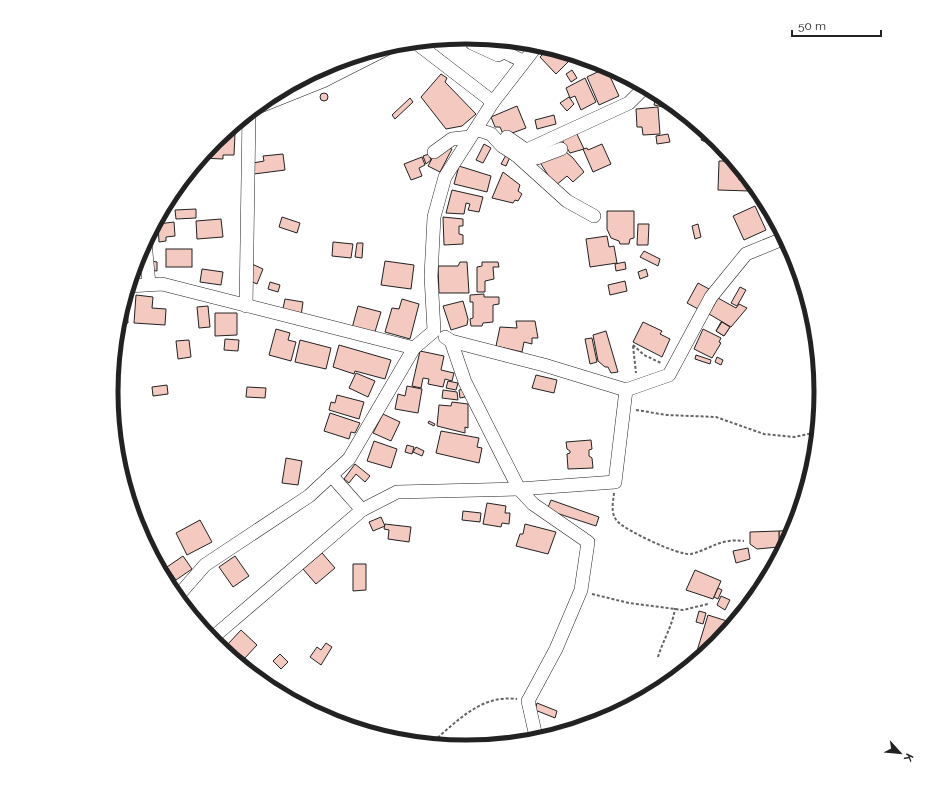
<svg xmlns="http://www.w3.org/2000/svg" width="932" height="785" font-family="Raleway,sans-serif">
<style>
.building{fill:#f3c9c0;stroke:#222}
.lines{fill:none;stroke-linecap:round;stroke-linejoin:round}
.minor-casing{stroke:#222;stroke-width:14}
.path{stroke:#646464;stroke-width:2;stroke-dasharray:3 2;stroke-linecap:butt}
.minor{stroke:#fff;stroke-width:13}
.rim{fill:none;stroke:#222;stroke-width:5}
</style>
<rect width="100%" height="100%" fill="#fff"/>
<g class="building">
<path d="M549,48L574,56L556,74L540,57Z"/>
<path d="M344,60L332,67L330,64Z"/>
<path d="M328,65L329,67L302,81L301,80Z"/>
<path d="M608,67L613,70L608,72L619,96L599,105L587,77Z"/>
<path d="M572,70L577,78L571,82L566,74Z"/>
<path d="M441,74L447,78L445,82L476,114L462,126L446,129L421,97Z"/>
<path d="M585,78L596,102L581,110L575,96L570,98L566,88Z"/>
<path d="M657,93L677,108L676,110L654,105Z"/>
<circle cx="324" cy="97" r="4"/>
<path d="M569,97L574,104L567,111L560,103Z"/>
<path d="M410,98L413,102L395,119L392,115Z"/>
<path d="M517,106L526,128L504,136L500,127H495L491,117Z"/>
<path d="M658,107L660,134L643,135L642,127H637L636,109Z"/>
<path d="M554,115L556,124L537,129L535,120Z"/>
<path d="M705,131L719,143L717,147L701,140Z"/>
<path d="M576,132L584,149L570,153L562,140Z"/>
<path d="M224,133L235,134L234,155H223V159L201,158L215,141Z"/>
<path d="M668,134L670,142L657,144L656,136Z"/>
<path d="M719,143L727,152L726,155L716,152Z"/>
<path d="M484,144L491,148L483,163L476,160Z"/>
<path d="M602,144L611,164L593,172L583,149L587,148L588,150Z"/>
<path d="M445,147L452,149L440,172L428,166L434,155Z"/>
<path d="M566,152L573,158L584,172L573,182L567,176L555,186L539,161Z"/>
<path d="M283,154L285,170L254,174L253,163L264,161L263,156Z"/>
<path d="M429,154L431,160L426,164L423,156Z"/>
<path d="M506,155L510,157L506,166L501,164Z"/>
<path d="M422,157L425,165L419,168L422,176L411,180L404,164Z"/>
<path d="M719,161H734L740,168L739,180L750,181V191L718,190Z"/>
<path d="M459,166L491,176L487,192L454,184Z"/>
<path d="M503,172L520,185L518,191L522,194L518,201L515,200L513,203L492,198Z"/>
<path d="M452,190L483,197L479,212L468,210L470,204L466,203L464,214L446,213Z"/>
<path d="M755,206L766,230L744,240L733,216Z"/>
<path d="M196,209V218L176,219L175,210Z"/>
<path d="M607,211H634V238L630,239L629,244H620L619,241L611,238L607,229Z"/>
<path d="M282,217L300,223L297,233L279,227Z"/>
<path d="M443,217L463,219V226H459V234L463,235V244L444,245Z"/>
<path d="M221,219L223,237L197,239L196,221Z"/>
<path d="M174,222L175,236L166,237V241L159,242L158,224Z"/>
<path d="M638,224H649L648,245H637Z"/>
<path d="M698,224L701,237L695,239L692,226Z"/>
<path d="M607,236L609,247L614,246L617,263L590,267L586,239Z"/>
<path d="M333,242L353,244L351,258L332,256Z"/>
<path d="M357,243H363L362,258L355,257Z"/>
<rect x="166" y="249" width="26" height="18"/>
<path d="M644,251L660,259L658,266L640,257Z"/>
<path d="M140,255L145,273L131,277L138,256Z"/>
<path d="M151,261L157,262V271L150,270Z"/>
<path d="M385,261L414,265L411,289L381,285Z"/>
<path d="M460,262H467L469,293H439L438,266H458Z"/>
<path d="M482,262H498L499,267H493L494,279L485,281V292H477V267L482,266Z"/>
<path d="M625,262L626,269L616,271L615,264Z"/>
<path d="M252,264L263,269L257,284L245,279Z"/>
<path d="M202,269L223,272L221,285L200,282Z"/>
<path d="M646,269L648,276L640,279L638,272Z"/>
<path d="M625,281L627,291L610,295L608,285Z"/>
<path d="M270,282L280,285L278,292L268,289Z"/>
<path d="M698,283L709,289L698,309L687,303Z"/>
<path d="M740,287L746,290L737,306L731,303Z"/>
<path d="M484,294V297H499V304L493,305V322L483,323L482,326H471L470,319L473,318V302H470V295Z"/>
<path d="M136,295L153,297L152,308L166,309L165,325L134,323Z"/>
<path d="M718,298L736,308L739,304L747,308L731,327L709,314Z"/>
<path d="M285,299L303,302L301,316L282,313Z"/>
<path d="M402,299L419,304L410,339L385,332L392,308L399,309Z"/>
<path d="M124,301H127L128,323H117Z"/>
<path d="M463,301L468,319L467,325L451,330L443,306Z"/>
<path d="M208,306L210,327L199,328L197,307Z"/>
<path d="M358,306L381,312L374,335L352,328Z"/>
<path d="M215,313H237V335L215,336Z"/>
<path d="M516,321H535L538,338H532V344L524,342L522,352L496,346L500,327L517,328Z"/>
<path d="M643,322L662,331L660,334L670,339L662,357L633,342Z"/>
<path d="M721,322L730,327L724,336L716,331Z"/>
<path d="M722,322L730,327L724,336L716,331Z"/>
<path d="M276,329L290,333L288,340L296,342L291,361L269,355Z"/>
<path d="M703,329L721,338L719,342L721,343L712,358L694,349Z"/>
<path d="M606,331L618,372L611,373L608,367H605L598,361L593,335Z"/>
<path d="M592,338L597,362L590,364L585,339Z"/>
<path d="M225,339L239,340L238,351L224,350Z"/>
<path d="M189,340L191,357L178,359L176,341Z"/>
<path d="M300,340L331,348L326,369L295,362Z"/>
<path d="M339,345L391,360L385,379L355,371L354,374L333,367Z"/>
<path d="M420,351L444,356L441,370L454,373L452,381L445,379L443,387L428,384L429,379L423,378L421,388L412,386Z"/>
<path d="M696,355L711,360L710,364L695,359Z"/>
<path d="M717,357L723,360L721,365L715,362Z"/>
<path d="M356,373L375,381L368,397L349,388Z"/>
<path d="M536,375L557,380L554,393L532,388Z"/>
<path d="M448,381L458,383L456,390L446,388Z"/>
<path d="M167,385L168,394L153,396L152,387Z"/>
<path d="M407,386L422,389L418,413L395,409L398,394L405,396Z"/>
<path d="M247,387L266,388L265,398L246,397Z"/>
<path d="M464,389L465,397L460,398L459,390Z"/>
<path d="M443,390L457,392L458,400L442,398Z"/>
<path d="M337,395L364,402L359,419L329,410L331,402L335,403Z"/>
<path d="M452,402L468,404V428L465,427V433L437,426L439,405L451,406Z"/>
<path d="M330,413L360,423L355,433L351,432L349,439L324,431Z"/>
<path d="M383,414L400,422L391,441L373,433Z"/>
<path d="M429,421L435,424L434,426L428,423Z"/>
<path d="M441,431L479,438L477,447L482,448L479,463L436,453Z"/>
<path d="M591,440L592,449L589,450V456L592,458L593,468L568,469L567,454L570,453V451L567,449L566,442Z"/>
<path d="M374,441L397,449L391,468L367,461Z"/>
<path d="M407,445L414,447L412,454L405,452Z"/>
<path d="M416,447L424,451L422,456L413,452Z"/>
<path d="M286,458L302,461L298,485L282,483Z"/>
<path d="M355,464L370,476L365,482L356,474L349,483L344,479Z"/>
<path d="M551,500L599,517L596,526L547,510Z"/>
<path d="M487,503L506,506L505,513H510L509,524L502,523L501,527L483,524Z"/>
<path d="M463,511L481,513L480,522L462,520Z"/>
<path d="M381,517L385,526L373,531L369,522Z"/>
<path d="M200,520L212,542L187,555L176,533Z"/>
<path d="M385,524L411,527L409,542L388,539L389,530L384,529Z"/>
<path d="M525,524L556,532L548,554L516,546L520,534H523Z"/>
<path d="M794,530L785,547H779V531Z"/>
<path d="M779,531V547L757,549L750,544V532Z"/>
<path d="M748,548L750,559L736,563L733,551Z"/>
<path d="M322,553L335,568L316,584L303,569Z"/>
<path d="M183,556L192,569L176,580L167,567Z"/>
<path d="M235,556L249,576L233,587L219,567Z"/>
<path d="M353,564H366V590L353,591Z"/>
<path d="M695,570L721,581L713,599L686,590Z"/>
<path d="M718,588L722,590L718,599L714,597Z"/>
<path d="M721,596L730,600L725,610L717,605Z"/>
<path d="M699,611L706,613L703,624L696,622Z"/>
<path d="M708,615L730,622L727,632L717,644L693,664Z"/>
<path d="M241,630L257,645L244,659L228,644Z"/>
<path d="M326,643L332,647L321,665L310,657L317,647L321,650Z"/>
<path d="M280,654L288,662L281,669L273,661Z"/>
<path d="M537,703L557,711L555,718L535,710Z"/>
</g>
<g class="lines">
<g class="minor-casing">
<g id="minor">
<path d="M415,42L493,102"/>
<path d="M472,43L498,55L504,52L523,61"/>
<path d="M253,109L323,81L396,44"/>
<path d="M476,129L491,134L502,146L516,155L567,201L594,216"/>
<path d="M507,137L526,150"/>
<path d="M527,150L537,158L561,149"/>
<path d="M434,152L452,139L470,137"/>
<path d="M516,155L629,103L645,87"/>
<path d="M145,242L149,284"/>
<path d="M129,286L162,284L414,348"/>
<path d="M246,306L249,113"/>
<path d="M445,337L451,341L544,365L626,390L669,375L711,297L746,254L785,238"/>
<path d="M451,341L465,382L519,489L533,504L588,542L581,590L556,649L528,701L537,741"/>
<path d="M331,475L362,510"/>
<path d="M177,597L205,565L309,496L349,459L414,348L434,331L431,276L434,217L445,177L493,102L538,44"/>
<path d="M211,639L362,510L397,492L519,489L615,482L626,390"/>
</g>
</g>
<g class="path">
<path d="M633,345L644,355L661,363"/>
<path d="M633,346L636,373"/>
<path d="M636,410L667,415L716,417L764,434L794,437L818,432"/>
<path d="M614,493C613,503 610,514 618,522C627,531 679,556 691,554C711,549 720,538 744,541"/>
<path d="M592,594L629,603L683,610L708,604"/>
<path d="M658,657C663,640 673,625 675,608"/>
<path d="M430,744C456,723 480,694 517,699"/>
</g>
<use href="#minor" class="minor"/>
</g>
<path d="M0 0H932V785H0ZM118 392a348 348 0 1 1 696 0a348 348 0 1 1-696 0Z" fill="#fff" fill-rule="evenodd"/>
<path class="rim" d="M118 392a348 348 0 1 1 696 0a348 348 0 1 1-696 0Z"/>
<g transform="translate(900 753) rotate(117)" stroke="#ffffff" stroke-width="3" paint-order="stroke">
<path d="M0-3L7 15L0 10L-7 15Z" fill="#222222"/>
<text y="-6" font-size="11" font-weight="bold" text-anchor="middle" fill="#222222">K</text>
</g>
<path d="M792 30v6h89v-6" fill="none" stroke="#222222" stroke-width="2"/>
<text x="798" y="30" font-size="12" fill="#222222" stroke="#ffffff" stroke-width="3" paint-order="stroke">50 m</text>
</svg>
